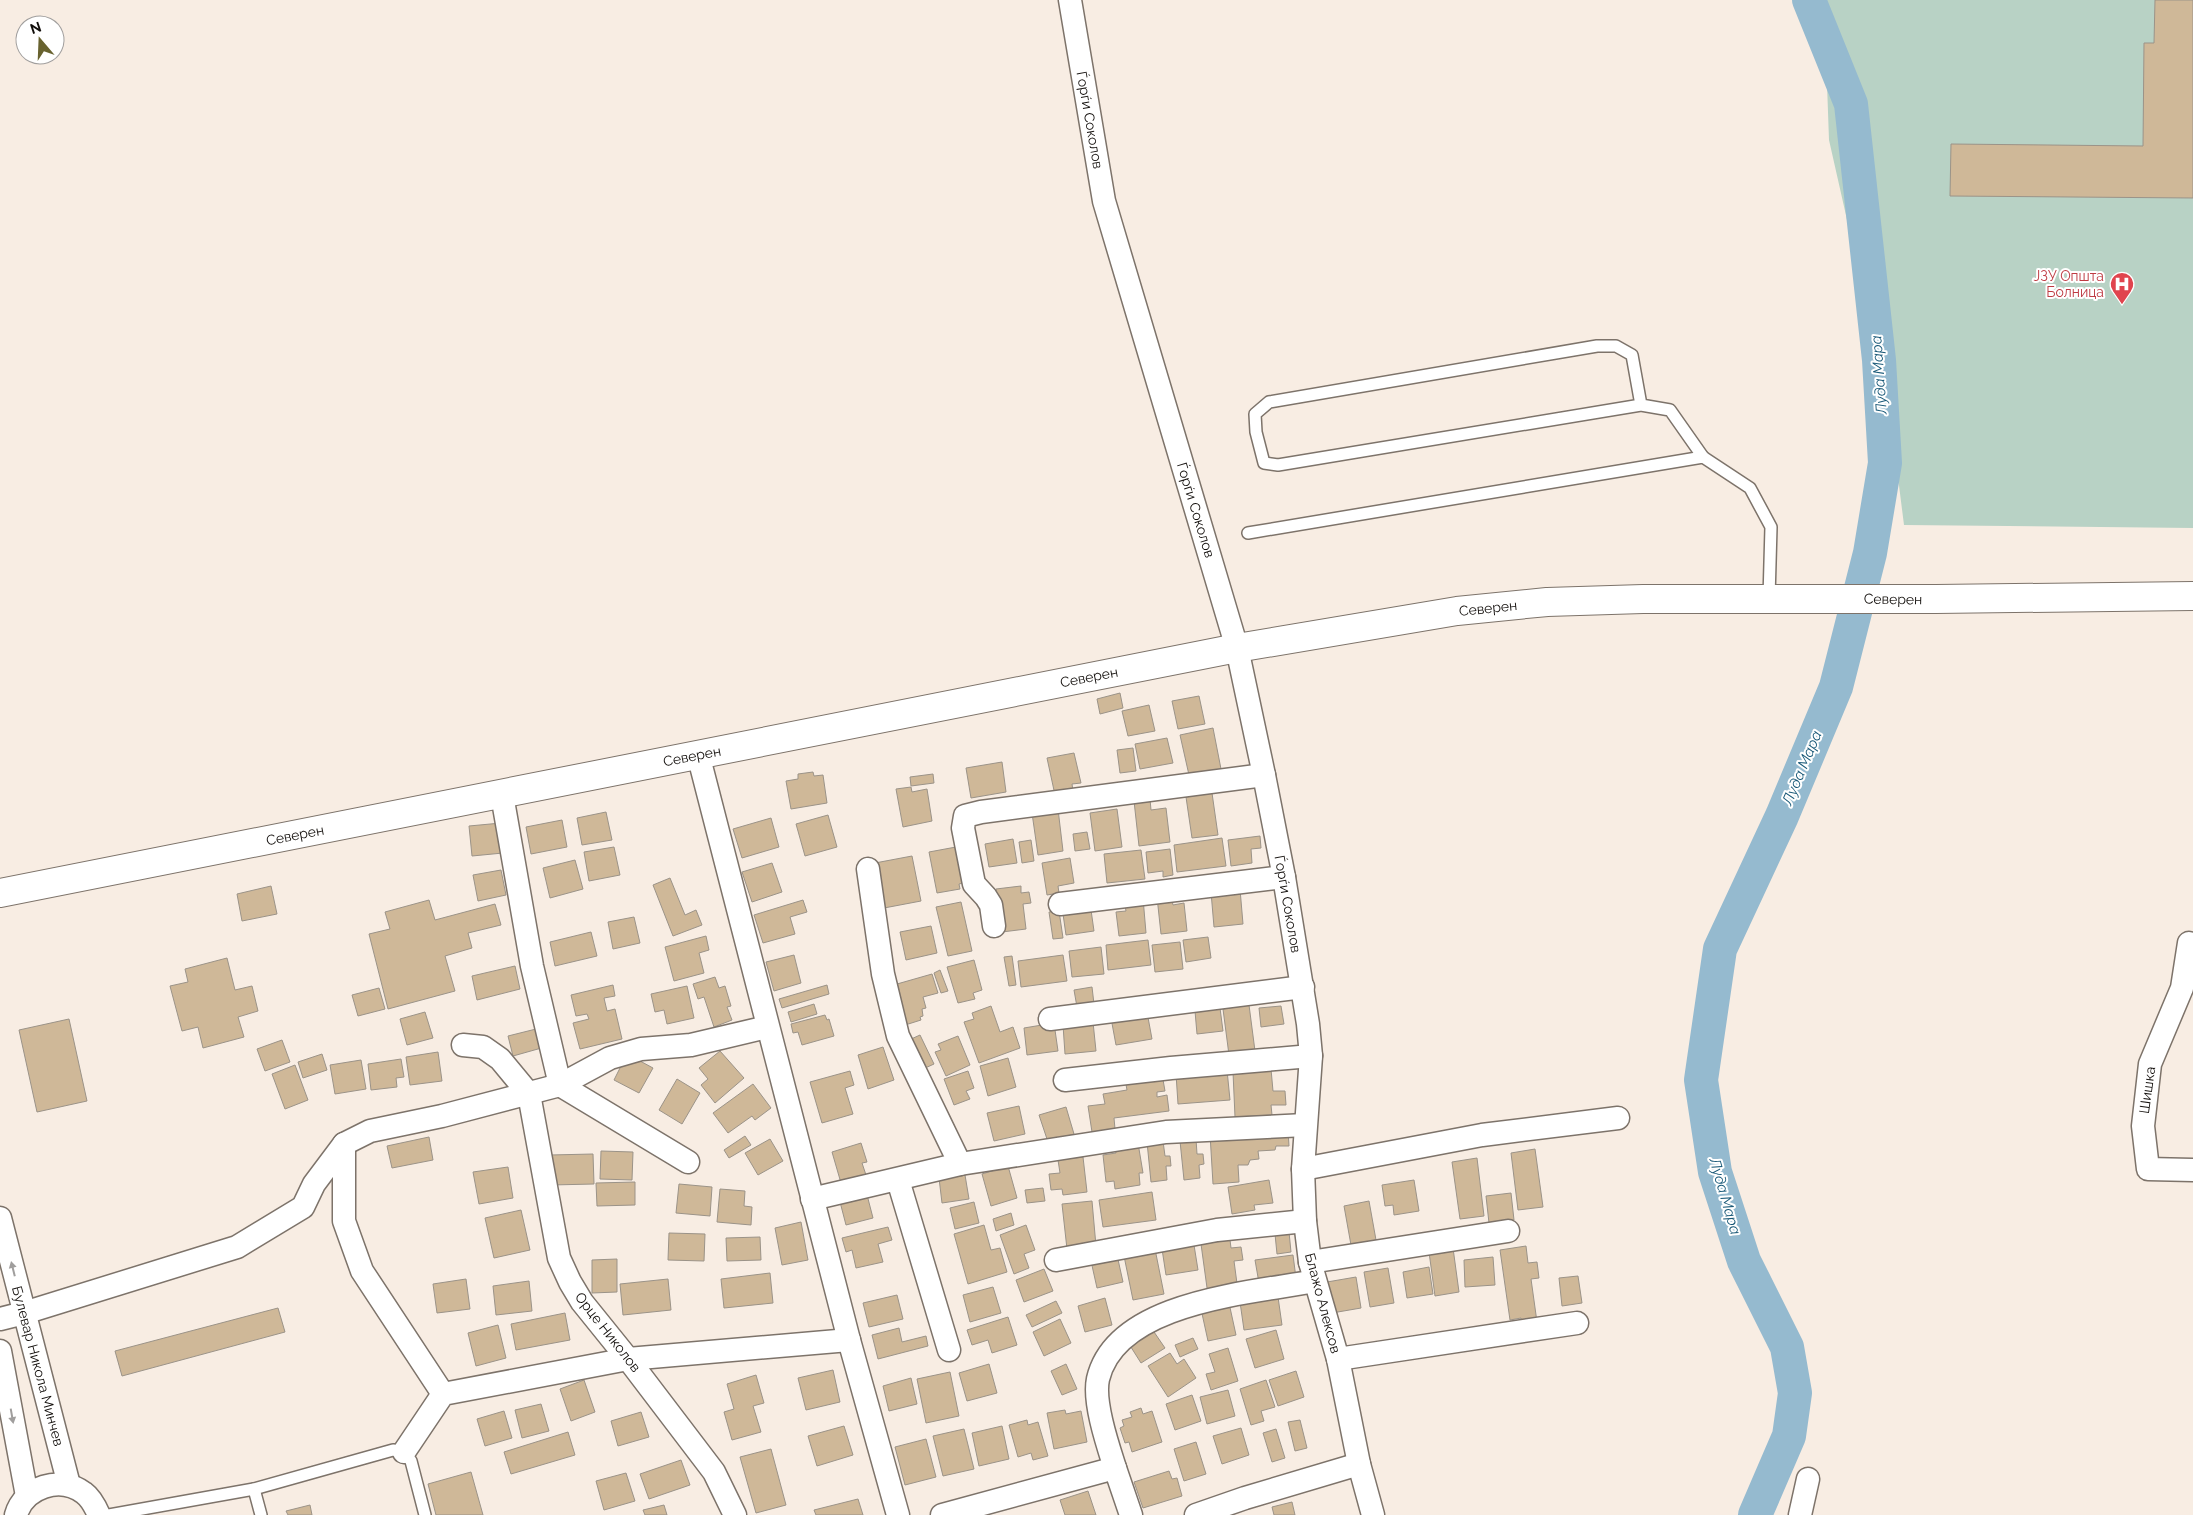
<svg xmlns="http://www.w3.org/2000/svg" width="2193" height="1515" font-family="Raleway,sans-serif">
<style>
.green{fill:#b8d2c5}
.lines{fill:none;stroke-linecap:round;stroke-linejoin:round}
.river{stroke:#95bacf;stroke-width:34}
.building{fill:#cfb898;stroke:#9b9388}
.service-casing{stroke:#7d736a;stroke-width:14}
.minor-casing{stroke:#7d736a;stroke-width:25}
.secondary-casing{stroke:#7d736a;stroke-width:30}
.service{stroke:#fff;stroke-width:11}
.minor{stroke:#fff;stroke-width:22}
.secondary{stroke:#fff;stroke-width:28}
.oneway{fill:#a09e9d}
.labels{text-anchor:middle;stroke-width:4;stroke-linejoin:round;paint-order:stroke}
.street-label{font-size:14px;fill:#110d0a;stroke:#fff}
.health-label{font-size:14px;fill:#be3a42;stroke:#fff;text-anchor:end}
.water-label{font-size:15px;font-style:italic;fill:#185877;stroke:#fff}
</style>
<rect width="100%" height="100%" fill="#f8ede3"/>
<path class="green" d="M1820,0H2193V528L1904,525L1889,406L1829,140L1827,84Z"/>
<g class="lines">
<path class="river" d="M1755,1515L1789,1436L1795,1393L1787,1347L1744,1261L1715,1172L1701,1080L1720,949L1782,816L1836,687L1870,553L1885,463L1879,360L1851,104L1809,0"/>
</g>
<g class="building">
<path d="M2155,0H2193V198L1950,196L1951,144L2143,146L2144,43H2154Z"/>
<path d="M1120,693L1123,708L1100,714L1097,699Z"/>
<path d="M1199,696L1205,724L1178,729L1172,701Z"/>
<path d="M1149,705L1155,731L1128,736L1122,711Z"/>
<path d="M1213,728L1221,769L1189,775L1180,735Z"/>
<path d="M1167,738L1173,763L1140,769L1135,744Z"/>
<path d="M1133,748L1136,771L1120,773L1117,750Z"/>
<path d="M1074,753L1081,783L1072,784L1073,791L1055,795L1047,758Z"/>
<path d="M1002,762L1006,792L971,798L966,768Z"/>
<path d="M813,772L814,776L823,775L827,803L791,809L786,781L798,779V774Z"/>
<path d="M933,774L934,783L911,786L910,777Z"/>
<path d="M911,787L912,792L927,789L932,821L903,827L896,789Z"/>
<path d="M1212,793L1218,835L1192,838L1186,797Z"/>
<path d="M1150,799L1151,810L1166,808L1170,842L1139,846L1134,801Z"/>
<path d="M1058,809L1063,851L1038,855L1032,813Z"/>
<path d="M1117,809L1122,847L1095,851L1090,813Z"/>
<path d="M606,812L612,840L582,845L577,818Z"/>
<path d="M828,815L837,847L805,856L796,824Z"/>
<path d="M771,818L779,847L742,858L733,829Z"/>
<path d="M562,820L567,847L531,854L526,827Z"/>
<path d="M501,823L503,853L472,856L469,826Z"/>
<path d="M1087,832L1090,849L1075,851L1073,834Z"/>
<path d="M1260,836L1261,848L1251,849L1252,863L1231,866L1228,840Z"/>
<path d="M1222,838L1226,866L1177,872L1174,845Z"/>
<path d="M1013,839L1017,863L989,867L985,844Z"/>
<path d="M1031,840L1034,861L1022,863L1019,842Z"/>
<path d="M614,847L620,875L589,881L584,852Z"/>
<path d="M956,847L963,883L959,884L960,889L937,893L929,852Z"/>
<path d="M1170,849L1173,875L1163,877V871L1148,873L1146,852Z"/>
<path d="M1141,850L1145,879L1107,883L1104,854Z"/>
<path d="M912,856L921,901L884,908L875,863Z"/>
<path d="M1070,858L1074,883L1058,886L1059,893L1047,895L1042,863Z"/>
<path d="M575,860L583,889L550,898L543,868Z"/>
<path d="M772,863L782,892L752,902L742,872Z"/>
<path d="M501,870L506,895L478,901L473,875Z"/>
<path d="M670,878L685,915L696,910L702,925L673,936L653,885Z"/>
<path d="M271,886L277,914L242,921L237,894Z"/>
<path d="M1021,886V893L1029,892L1031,903L1023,904L1026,929L1002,932L996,889Z"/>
<path d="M1240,889L1243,924L1214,927L1211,892Z"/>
<path d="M1171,896L1173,905L1184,903L1187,931L1161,934L1157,897Z"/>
<path d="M1143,898L1146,933L1119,936L1116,912L1126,911L1124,900Z"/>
<path d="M429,900L435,920L495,904L501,925L468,933L472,948L445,956L455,991L388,1009L369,934L390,929L385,912Z"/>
<path d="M803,900L807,912L790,917L795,934L763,943L754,915Z"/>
<path d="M961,902L972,951L948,956L936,907Z"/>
<path d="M1090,903L1094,931L1066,935L1062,907Z"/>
<path d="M1059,911L1063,938L1053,939L1049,912Z"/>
<path d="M634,917L640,943L613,949L608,922Z"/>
<path d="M931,926L937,953L906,960L900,932Z"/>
<path d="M591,932L597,956L555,966L550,942Z"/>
<path d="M706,936L709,950L699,953L704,973L674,981L665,947Z"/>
<path d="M1208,937L1211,958L1186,962L1183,940Z"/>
<path d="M1148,940L1151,965L1108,970L1106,945Z"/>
<path d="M1180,942L1183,969L1155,972L1152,945Z"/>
<path d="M1101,947L1104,974L1072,977L1069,951Z"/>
<path d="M794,955L801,983L774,991L766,962Z"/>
<path d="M1063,955L1067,981L1021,987L1018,961Z"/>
<path d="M1012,956L1016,985L1009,986L1004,957Z"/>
<path d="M227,958L235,990L252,986L258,1011L238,1017L244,1037L203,1048L198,1027L182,1031L170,986L188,982L185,969Z"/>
<path d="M974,960L982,990L973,993L975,999L958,1003L947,967Z"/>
<path d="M515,966L520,989L477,1000L472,976Z"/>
<path d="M940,970L948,991L941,993L934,973Z"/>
<path d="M932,974L938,993L923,997L926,1008L922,1009L923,1016L920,1017L921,1020L902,1026L890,986Z"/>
<path d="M715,977L719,988L725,986L731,1006L727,1007L732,1020L714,1027L704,997L698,999L693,984Z"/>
<path d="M613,985L615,996L604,998L607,1011L615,1009L622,1039L580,1049L573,1023L589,1019L587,1014L576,1016L571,995Z"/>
<path d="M827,985L829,994L782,1008L779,999Z"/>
<path d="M687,986L694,1018L667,1024L664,1010L655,1012L651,994Z"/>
<path d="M1092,987L1094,1004L1077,1007L1074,990Z"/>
<path d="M379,988L385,1009L358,1016L352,995Z"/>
<path d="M814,1004L817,1014L791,1022L788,1012Z"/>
<path d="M1249,1005L1255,1051L1229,1055L1223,1009Z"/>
<path d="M991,1006L1000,1032L1013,1027L1020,1048L979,1063L964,1022L974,1019L972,1013Z"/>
<path d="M1281,1006L1284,1024L1261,1027L1259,1008Z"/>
<path d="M1220,1008L1223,1031L1197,1034L1195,1011Z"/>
<path d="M425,1012L433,1038L407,1045L400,1019Z"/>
<path d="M1147,1012L1152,1039L1116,1045L1111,1018Z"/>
<path d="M825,1015L827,1020L829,1019L834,1036L802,1045L798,1032L793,1033L791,1024Z"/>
<path d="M69,1019L87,1101L37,1112L19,1030Z"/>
<path d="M1093,1022L1096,1051L1065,1054L1063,1025Z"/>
<path d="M1054,1023L1058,1051L1027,1055L1024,1028Z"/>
<path d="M540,1028L545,1047L513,1056L508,1036Z"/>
<path d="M920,1035L934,1064L923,1069L909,1040Z"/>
<path d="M958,1036L970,1065L946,1076L935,1052L941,1050L938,1044Z"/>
<path d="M282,1040L290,1062L265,1071L257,1049Z"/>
<path d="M883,1047L894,1080L868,1089L858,1055Z"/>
<path d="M720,1051L744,1078L715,1103L701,1085L708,1079L699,1068Z"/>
<path d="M438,1052L442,1081L410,1085L406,1057Z"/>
<path d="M322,1054L327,1070L303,1078L298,1062Z"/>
<path d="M627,1054L653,1068L639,1093L614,1080Z"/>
<path d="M1008,1058L1016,1087L988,1096L980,1066Z"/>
<path d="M401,1059L404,1077L396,1078L397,1087L371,1090L368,1064Z"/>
<path d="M361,1060L366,1089L335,1094L330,1065Z"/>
<path d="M295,1065L308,1100L285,1109L272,1074Z"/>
<path d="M1271,1069L1273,1091H1285L1286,1105H1271L1272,1115L1235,1117L1233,1072Z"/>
<path d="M1227,1070L1230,1100L1178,1104L1176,1074Z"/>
<path d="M850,1071L854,1085L845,1088L853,1114L822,1123L810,1082Z"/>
<path d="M968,1071L974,1088L966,1091L970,1099L954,1105L944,1079Z"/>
<path d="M1162,1074L1165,1091L1157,1092V1097L1167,1095L1169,1111L1114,1118L1115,1129L1092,1132L1088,1106L1105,1104L1103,1094L1127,1090L1125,1079Z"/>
<path d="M677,1079L700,1093L682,1124L659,1110Z"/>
<path d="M753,1084L771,1108L755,1120L752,1116L728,1133L713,1113Z"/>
<path d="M1019,1106L1025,1134L994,1141L987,1113Z"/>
<path d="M1066,1107L1074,1134L1048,1142L1039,1115Z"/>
<path d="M1288,1130L1289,1146H1276L1275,1150L1258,1151L1259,1159L1250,1160L1248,1165H1238L1239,1182L1213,1184L1210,1134Z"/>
<path d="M745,1136L751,1145L729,1158L724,1150Z"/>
<path d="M429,1137L433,1160L392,1168L387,1146Z"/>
<path d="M770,1139L783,1161L758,1175L745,1153Z"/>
<path d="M1196,1139L1197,1154H1203L1204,1164L1199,1165L1200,1178L1184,1180L1180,1141Z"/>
<path d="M1163,1141L1165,1156H1170L1171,1166H1166L1167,1180L1151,1182L1147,1142Z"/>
<path d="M861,1143L867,1162L862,1163L866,1175L841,1183L832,1152Z"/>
<path d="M1138,1143L1143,1173H1139L1140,1185L1115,1189L1114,1181L1106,1182L1103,1155L1116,1153L1115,1147Z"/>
<path d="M1535,1149L1543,1207L1518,1210L1511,1153Z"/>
<path d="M601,1151L633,1152L632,1180L600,1179Z"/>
<path d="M593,1154L594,1184L551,1185L550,1155Z"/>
<path d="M1083,1157L1087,1192L1063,1195L1062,1189L1051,1190L1049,1174L1060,1173L1058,1160Z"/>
<path d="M1477,1158L1484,1216L1460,1219L1452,1162Z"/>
<path d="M1008,1166L1017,1198L991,1206L982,1174Z"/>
<path d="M508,1167L513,1198L479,1204L473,1172Z"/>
<path d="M965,1175L969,1199L942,1203L939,1178Z"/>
<path d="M1269,1180L1273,1203L1254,1205L1255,1210L1232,1214L1228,1187Z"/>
<path d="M1414,1180L1419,1211L1394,1215L1393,1205L1385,1206L1382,1185Z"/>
<path d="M635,1182V1205L597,1206L596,1183Z"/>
<path d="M679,1184L712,1187L710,1216L676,1213Z"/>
<path d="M1043,1188L1045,1201L1027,1203L1025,1190Z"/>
<path d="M720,1189L745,1191L744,1206L752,1207L751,1225L717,1222Z"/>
<path d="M866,1191L873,1218L846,1225L839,1198Z"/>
<path d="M1152,1192L1156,1220L1103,1227L1099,1200Z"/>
<path d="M1511,1193L1514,1220L1489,1223L1486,1196Z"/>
<path d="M1092,1201L1096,1246L1067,1249L1062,1204Z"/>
<path d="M1369,1201L1376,1240L1351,1245L1344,1206Z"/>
<path d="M974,1202L979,1223L955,1229L950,1208Z"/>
<path d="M521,1210L530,1250L494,1258L485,1218Z"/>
<path d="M1011,1213L1014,1225L996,1231L993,1219Z"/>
<path d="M801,1222L808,1260L782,1265L775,1228Z"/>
<path d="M984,1225L991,1250L1000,1248L1007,1272L968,1284L954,1234Z"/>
<path d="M1026,1225L1035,1250L1024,1254L1029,1268L1014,1274L1000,1235Z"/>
<path d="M888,1227L892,1240L878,1244L883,1262L856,1268L852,1250L846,1252L842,1238Z"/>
<path d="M1289,1232L1291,1252L1277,1254L1275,1234Z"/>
<path d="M669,1233L705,1234L704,1261L668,1260Z"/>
<path d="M760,1237L761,1260L727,1261L726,1238Z"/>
<path d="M1230,1240L1231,1248L1241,1247L1243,1260L1234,1261L1238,1291L1208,1295L1201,1244Z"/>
<path d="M1194,1245L1198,1270L1166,1275L1162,1249Z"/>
<path d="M1526,1246L1528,1263L1537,1262L1539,1278L1531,1279L1537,1322L1522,1325L1521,1318L1510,1320L1500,1250Z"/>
<path d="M1453,1248L1459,1292L1435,1296L1429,1252Z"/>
<path d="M1155,1249L1164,1294L1133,1300L1124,1256Z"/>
<path d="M1117,1255L1123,1282L1097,1288L1091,1261Z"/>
<path d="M1293,1255L1296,1278L1259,1283L1255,1260Z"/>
<path d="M1493,1257L1495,1285L1465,1287L1464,1260Z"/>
<path d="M617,1259V1292L592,1293V1260Z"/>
<path d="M1429,1267L1433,1294L1407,1298L1403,1272Z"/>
<path d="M1388,1268L1394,1303L1370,1307L1364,1272Z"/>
<path d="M1044,1269L1053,1291L1024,1302L1016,1280Z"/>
<path d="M770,1273L773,1303L724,1308L721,1279Z"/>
<path d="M1578,1276L1582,1303L1562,1306L1559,1278Z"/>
<path d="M1356,1277L1361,1308L1332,1313L1327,1282Z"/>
<path d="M466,1279L470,1309L437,1313L433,1284Z"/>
<path d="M668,1279L671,1310L623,1315L620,1284Z"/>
<path d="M529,1281L532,1311L496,1315L493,1286Z"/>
<path d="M993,1287L1001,1313L970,1322L963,1295Z"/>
<path d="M897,1295L903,1319L869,1327L863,1303Z"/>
<path d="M1278,1297L1282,1325L1244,1330L1240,1302Z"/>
<path d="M1105,1298L1112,1325L1085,1332L1078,1306Z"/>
<path d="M1056,1301L1062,1313L1032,1327L1026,1315Z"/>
<path d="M1229,1303L1236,1335L1208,1341L1201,1309Z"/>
<path d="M278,1308L285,1332L122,1376L115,1351Z"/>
<path d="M565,1313L570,1340L516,1350L511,1324Z"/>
<path d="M1008,1317L1017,1345L992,1353L988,1340L972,1345L967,1330Z"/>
<path d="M1060,1319L1071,1343L1044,1356L1033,1332Z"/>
<path d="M498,1325L506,1358L476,1366L468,1333Z"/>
<path d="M899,1328L902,1342L926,1336L928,1346L878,1359L872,1335Z"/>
<path d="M1152,1329L1165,1348L1141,1363L1129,1344Z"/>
<path d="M1276,1330L1284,1359L1255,1368L1246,1339Z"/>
<path d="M1193,1338L1198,1349L1180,1357L1175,1345Z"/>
<path d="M1228,1348L1238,1381L1211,1390L1206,1374L1215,1372L1209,1354Z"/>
<path d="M1170,1353L1177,1364L1184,1359L1196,1378L1168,1397L1148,1366Z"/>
<path d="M989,1364L997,1393L967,1401L959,1373Z"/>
<path d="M1066,1364L1077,1389L1062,1395L1051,1371Z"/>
<path d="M833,1370L840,1402L806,1410L798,1378Z"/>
<path d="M1296,1371L1304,1397L1278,1406L1269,1380Z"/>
<path d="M950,1372L959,1416L926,1423L917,1379Z"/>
<path d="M756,1375L764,1403L753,1406L761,1432L732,1440L724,1412L734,1409L727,1384Z"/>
<path d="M911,1378L917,1404L889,1411L883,1386Z"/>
<path d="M584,1380L595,1412L571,1421L560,1389Z"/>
<path d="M1266,1380L1275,1407L1261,1411L1264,1421L1251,1425L1240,1389Z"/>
<path d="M1228,1390L1235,1416L1207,1424L1200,1397Z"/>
<path d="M1192,1395L1201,1421L1175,1430L1166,1404Z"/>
<path d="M541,1404L549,1431L522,1438L515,1410Z"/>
<path d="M1141,1408L1143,1414L1152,1411L1162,1442L1132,1452L1129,1442L1125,1443L1120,1428L1124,1426L1122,1420L1132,1417L1130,1412Z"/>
<path d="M1065,1410L1066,1414L1081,1411L1087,1442L1054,1449L1047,1413Z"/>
<path d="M504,1411L512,1438L485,1446L477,1419Z"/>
<path d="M641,1412L649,1437L618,1446L611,1421Z"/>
<path d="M1027,1420L1028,1425L1038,1422L1048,1456L1033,1460L1031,1453L1018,1457L1009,1425Z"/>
<path d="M1300,1420L1307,1448L1295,1451L1288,1422Z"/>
<path d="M844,1426L853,1455L817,1466L808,1436Z"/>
<path d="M1002,1426L1009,1459L979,1466L972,1433Z"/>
<path d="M1241,1428L1249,1455L1222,1464L1213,1436Z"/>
<path d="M964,1429L974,1469L943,1476L933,1436Z"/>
<path d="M1276,1429L1285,1458L1272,1462L1263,1433Z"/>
<path d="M568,1432L575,1455L511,1474L504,1452Z"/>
<path d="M926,1439L936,1477L905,1485L895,1447Z"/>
<path d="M1196,1442L1206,1474L1184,1481L1174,1449Z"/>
<path d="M771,1449L786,1505L756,1513L740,1457Z"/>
<path d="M681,1460L690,1485L649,1499L640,1474Z"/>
<path d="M1169,1471L1172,1479L1177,1478L1182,1496L1143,1508L1134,1482Z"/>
<path d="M471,1472L483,1515H436L428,1484Z"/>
<path d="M626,1473L635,1501L604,1510L596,1481Z"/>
<path d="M1088,1491L1096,1515H1065L1060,1500Z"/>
<path d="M858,1499L863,1515H816L814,1510Z"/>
<path d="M1292,1502L1295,1515H1274L1272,1507Z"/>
<path d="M310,1505L312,1515H288L286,1511Z"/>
<path d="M664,1505L667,1515H645L643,1510Z"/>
</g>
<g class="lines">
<g class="service-casing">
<g id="service">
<path d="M1641,405L1632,355L1616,346H1597L1269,402L1255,414L1256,432L1264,463L1278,465L1641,405L1670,410L1703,457"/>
<path d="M1248,533L1703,457L1750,488L1771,527L1769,598"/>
<path d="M254,1489L261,1515"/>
<path d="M109,1515L254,1489L393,1450L404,1452L411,1461L425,1515"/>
</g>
</g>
<g class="minor-casing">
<g id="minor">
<path d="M1070,0L1104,201L1237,648L1264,775L1284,877L1308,1024L1311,1056L1303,1169L1305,1221L1310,1262L1338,1359L1359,1464L1373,1515"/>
<path d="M698,754L849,1340L898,1515"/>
<path d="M502,795L532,966L560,1085L688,1162"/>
<path d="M868,869L883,974L898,1036L960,1164"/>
<path d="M1060,904L1284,877"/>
<path d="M994,926L991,905L986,897L974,884L963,828L965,816L981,812L1264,775"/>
<path d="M2189,943L2182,988L2150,1064L2143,1126L2148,1169L2193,1170"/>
<path d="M1050,1019L1303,987"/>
<path d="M463,1045L483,1047L500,1059L529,1094L559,1258L570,1282L582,1302L628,1359L714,1472L735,1515"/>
<path d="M1065,1080L1171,1068L1311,1056"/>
<path d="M344,1144V1221L362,1271L443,1394"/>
<path d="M1303,1169L1482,1135L1618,1118"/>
<path d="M898,1180L949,1350"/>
<path d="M812,1199L960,1164L1166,1132L1305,1125"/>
<path d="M0,1218L69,1485"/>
<path d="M1056,1260L1217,1230L1305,1221"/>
<path d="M1310,1262L1508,1231"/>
<path d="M0,1319L24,1313L237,1247L303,1207L314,1184L344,1144L370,1131L442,1116L560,1085L610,1058L641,1049L691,1045L767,1027"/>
<path d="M0,1351L27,1496"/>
<path d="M1338,1359L1577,1323"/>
<path d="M404,1452L443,1394L628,1359L849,1340"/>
<path d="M1115,1468C1108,1446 1093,1402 1098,1379C1116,1301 1252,1293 1315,1281"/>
<path d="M16,1515C24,1487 60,1475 84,1493C91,1498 95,1506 99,1515"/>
<path d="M942,1515L1115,1468L1131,1515"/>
<path d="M1196,1515L1245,1498L1359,1464"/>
<path d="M1800,1515L1808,1479"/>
</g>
</g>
<g class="secondary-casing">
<path id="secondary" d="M0,893L1237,648L1457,611L1547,602L1643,599H1936L2193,596"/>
</g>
<use href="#service" class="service"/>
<use href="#minor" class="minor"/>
<use href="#secondary" class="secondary"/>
</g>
<defs><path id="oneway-solid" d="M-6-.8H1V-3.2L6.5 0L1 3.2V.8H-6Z" transform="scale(1.25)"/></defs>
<g class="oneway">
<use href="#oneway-solid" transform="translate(13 1269) rotate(-104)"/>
<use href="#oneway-solid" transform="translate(12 1416) rotate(80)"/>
</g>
<defs>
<g id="hospital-pin" transform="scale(1.25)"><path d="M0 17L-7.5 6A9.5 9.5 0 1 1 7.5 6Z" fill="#e0444e" stroke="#fff"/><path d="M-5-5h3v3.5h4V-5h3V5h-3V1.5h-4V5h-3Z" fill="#fff"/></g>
</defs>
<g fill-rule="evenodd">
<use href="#hospital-pin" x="2122" y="284"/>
</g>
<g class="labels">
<g class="street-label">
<text transform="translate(1090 120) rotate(80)" y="5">Ѓорѓи Соколов</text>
<text transform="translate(1196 510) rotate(73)" y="5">Ѓорѓи Соколов</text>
<text transform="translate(1893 599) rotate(1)" y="5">Северен</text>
<text transform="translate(1488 608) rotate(-6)" y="5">Северен</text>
<text transform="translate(1089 677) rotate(-11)" y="5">Северен</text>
<text transform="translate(692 756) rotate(-11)" y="5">Северен</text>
<text transform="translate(295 835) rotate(-11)" y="5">Северен</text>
<text transform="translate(1288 904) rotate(80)" y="5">Ѓорѓи Соколов</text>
<text transform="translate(2147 1090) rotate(-82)" y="5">Шишка</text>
<text transform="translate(1323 1303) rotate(75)" y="5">Блажо Алексов</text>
<text transform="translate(608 1332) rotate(52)" y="5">Орце Николов</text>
<text transform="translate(38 1366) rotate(75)" y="5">Булевар Никола Минчев</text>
</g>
<g class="health-label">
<text x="2104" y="281">ЈЗУ Општа<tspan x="2104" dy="16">Болница</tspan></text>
</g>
<g class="water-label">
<text transform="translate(1879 375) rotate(-94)" y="5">Луда Мара</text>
<text transform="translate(1802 768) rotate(-67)" y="5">Луда Мара</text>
<text transform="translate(1725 1196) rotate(74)" y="5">Луда Мара</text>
</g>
</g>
<g transform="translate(40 40) rotate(341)"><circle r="24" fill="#ffffff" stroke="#a09e9d"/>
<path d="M0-4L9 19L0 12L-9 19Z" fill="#68622f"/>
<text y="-8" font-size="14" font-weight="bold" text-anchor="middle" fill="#110d0a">N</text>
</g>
</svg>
